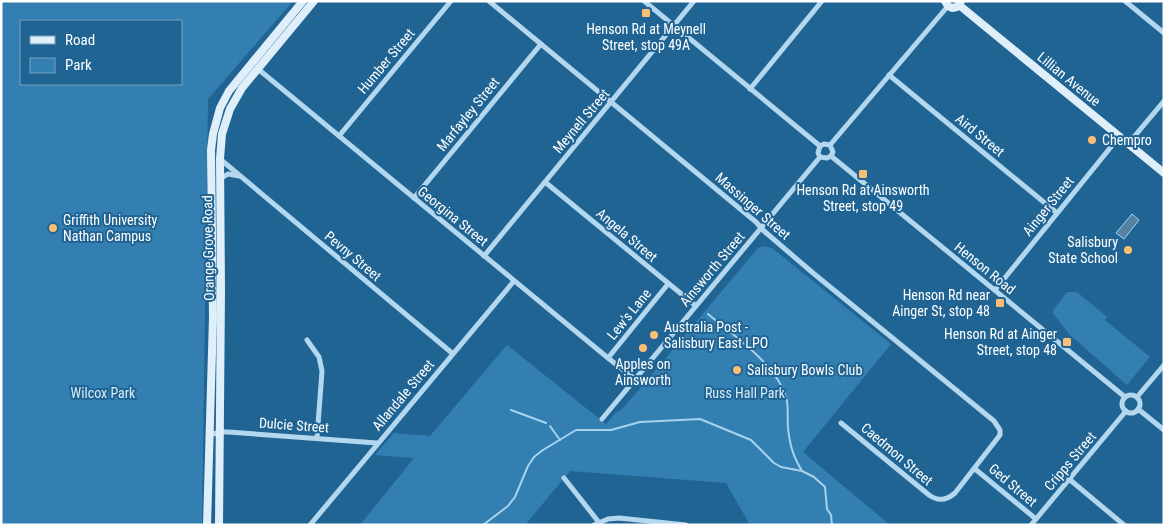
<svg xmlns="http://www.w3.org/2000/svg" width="1165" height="526" font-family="'Roboto Condensed',sans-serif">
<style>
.green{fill:#347fb1;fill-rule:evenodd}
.water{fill:#5382a2;stroke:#a6d3ef}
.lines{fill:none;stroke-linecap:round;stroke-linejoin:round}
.stream{stroke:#a6d3ef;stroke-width:2}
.street{stroke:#b3d7ee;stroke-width:5}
.secondary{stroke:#dfeffa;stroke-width:8}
.poi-dot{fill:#fbbf73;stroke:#206494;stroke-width:2}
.labels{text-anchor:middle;stroke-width:4;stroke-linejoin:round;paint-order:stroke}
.poi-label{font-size:14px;fill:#fff;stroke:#206494;text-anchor:start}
.street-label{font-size:14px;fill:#fff;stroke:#206494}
.park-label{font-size:14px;fill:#d9edfa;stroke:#206494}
</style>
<rect width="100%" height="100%" fill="#206494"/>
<g class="green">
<path d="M1,1H293L208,99L202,525H1ZM21,21H181V84H21Z"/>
<path d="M762,246L772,248L891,344L803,452L890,525H750L726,483L570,471L525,525H360L414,458L375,455L394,433L430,436L507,345L606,424L615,413L622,409L649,378L757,249Z"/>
<path d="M1067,292H1077L1107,317L1105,320L1150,357L1127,385L1069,334L1052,312Z"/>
</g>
<path class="water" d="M1132,214L1139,220L1124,239L1116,233Z"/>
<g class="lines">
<g class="stream">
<path d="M708,314C734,336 776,364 786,397C789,406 787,418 788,428C790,446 793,456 802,471"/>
<path d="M511,410L546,423"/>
<path d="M550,426L560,440"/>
<path d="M483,525L508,506L515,497L528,466L534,457L543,450L576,430H611L640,422L700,419L751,440L774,463L781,467L802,471L814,477L825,487L827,509L831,515L832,525"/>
</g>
<g class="street">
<path d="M489,1L756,222L764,231L813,273L994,421L1000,430V435L955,493C947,500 939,502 929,495L841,423"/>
<path d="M644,1L820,146"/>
<path d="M1125,1L1164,33"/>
<path d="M258,69L608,358L635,379"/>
<path d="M889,75L1057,213"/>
<path d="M750,89L822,1"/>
<path d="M339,136L451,1"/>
<path d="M1128,144L1164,101"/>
<path d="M830,145L948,6"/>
<path d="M820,146L824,144L830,145L833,152L831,156"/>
<path d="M820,146L818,153L820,157L827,158L831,156"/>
<path d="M831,156L1125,397"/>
<path d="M220,159L452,353"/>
<path d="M220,179L228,174L239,176"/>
<path d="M545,182L696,306"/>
<path d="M414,198L541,44"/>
<path d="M484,256L694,1"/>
<path d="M995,290L1119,137"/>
<path d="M307,340L319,357L322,371L317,438"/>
<path d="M608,358L668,284"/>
<circle cx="1131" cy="404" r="9"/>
<path d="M1137,397L1164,365"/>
<path d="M1138,409L1164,430"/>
<path d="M602,419L820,157"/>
<path d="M209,435L221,432H228L377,443"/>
<path d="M975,469L1036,519"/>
<path d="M564,478L601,525"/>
<path d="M1069,479L1124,525"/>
<path d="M310,525L514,281"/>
<path d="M594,525L608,519L619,518L686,525"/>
<path d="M1031,525L1126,411"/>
</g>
<g class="secondary">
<path d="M945,1L948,6L952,8L957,7L961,1"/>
<path d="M959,5L1164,173"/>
<path d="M207,525L213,317L211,150L213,134L220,108L229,91L303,1"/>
<path d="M219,525L221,290L220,159L222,134L230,109L242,88L314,1"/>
</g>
</g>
<g class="poi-dot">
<rect x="641" y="8" width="10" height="10" rx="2.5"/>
<circle cx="1092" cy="140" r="5"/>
<rect x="858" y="169" width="10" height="10" rx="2.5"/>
<circle cx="53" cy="228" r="5"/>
<circle cx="1128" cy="250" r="5"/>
<rect x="995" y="298" width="10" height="10" rx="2.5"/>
<circle cx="654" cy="335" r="5"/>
<rect x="1062" y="337" width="10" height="10" rx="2.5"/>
<circle cx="643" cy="348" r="5"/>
<circle cx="737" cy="370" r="5"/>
</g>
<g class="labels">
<g class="poi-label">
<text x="646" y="34" text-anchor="middle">Henson Rd at Meynell<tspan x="646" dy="16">Street, stop 49A</tspan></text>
<text x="1102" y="145">Chempro</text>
<text x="863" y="195" text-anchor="middle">Henson Rd at Ainsworth<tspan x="863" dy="16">Street, stop 49</tspan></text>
<text x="63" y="225">Griffith University<tspan x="63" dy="16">Nathan Campus</tspan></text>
<text x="1118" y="247" text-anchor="end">Salisbury<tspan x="1118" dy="16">State School</tspan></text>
<text x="990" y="300" text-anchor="end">Henson Rd near<tspan x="990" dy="16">Ainger St, stop 48</tspan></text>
<text x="664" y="332">Australia Post -<tspan x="664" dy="16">Salisbury East LPO</tspan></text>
<text x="1057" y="339" text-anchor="end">Henson Rd at Ainger<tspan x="1057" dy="16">Street, stop 48</tspan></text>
<text x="643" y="369" text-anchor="middle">Apples on<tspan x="643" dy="16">Ainsworth</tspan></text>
<text x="747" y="375">Salisbury Bowls Club</text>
</g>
<g class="street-label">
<text transform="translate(386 61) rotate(-50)" y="5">Humber Street</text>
<text transform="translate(1069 79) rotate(39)" y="5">Lillian Avenue</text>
<text transform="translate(468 114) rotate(-51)" y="5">Marfayley Street</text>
<text transform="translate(581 121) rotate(-50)" y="5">Meynell Street</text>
<text transform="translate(980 135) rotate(39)" y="5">Aird Street</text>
<text transform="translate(753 206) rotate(41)" y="5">Massinger Street</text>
<text transform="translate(1048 206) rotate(-51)" y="5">Ainger Street</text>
<text transform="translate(453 216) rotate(39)" y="5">Georgina Street</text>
<text transform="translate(627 235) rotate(40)" y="5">Angela Street</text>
<text transform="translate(208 248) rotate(-91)" y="5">Orange Grove Road</text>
<text transform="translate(353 256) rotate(40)" y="5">Pevny Street</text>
<text transform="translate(985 268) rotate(39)" y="5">Henson Road</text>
<text transform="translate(712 269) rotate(-50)" y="5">Ainsworth Street</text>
<text transform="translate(629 314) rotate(-51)" y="5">Lew's Lane</text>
<text transform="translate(403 395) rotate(-50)" y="5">Allandale Street</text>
<text transform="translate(294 425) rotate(4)" y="5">Dulcie Street</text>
<text transform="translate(897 454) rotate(40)" y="5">Caedmon Street</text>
<text transform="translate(1070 461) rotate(-50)" y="5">Cripps Street</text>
<text transform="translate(1013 485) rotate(40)" y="5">Ged Street</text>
</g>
<g class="park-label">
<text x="103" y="398">Wilcox Park</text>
<text x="745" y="398">Russ Hall Park</text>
</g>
</g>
<rect width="1165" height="526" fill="none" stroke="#ffffff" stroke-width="5"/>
<rect x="20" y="20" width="162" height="65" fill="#206494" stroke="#79a2bf"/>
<rect x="30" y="36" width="25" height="8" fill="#dfeffa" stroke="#79a2bf"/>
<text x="65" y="45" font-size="15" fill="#ffffff">Road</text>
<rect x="30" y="58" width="25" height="15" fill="#347fb1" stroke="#79a2bf"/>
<text x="65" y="70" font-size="15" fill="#ffffff">Park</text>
</svg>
